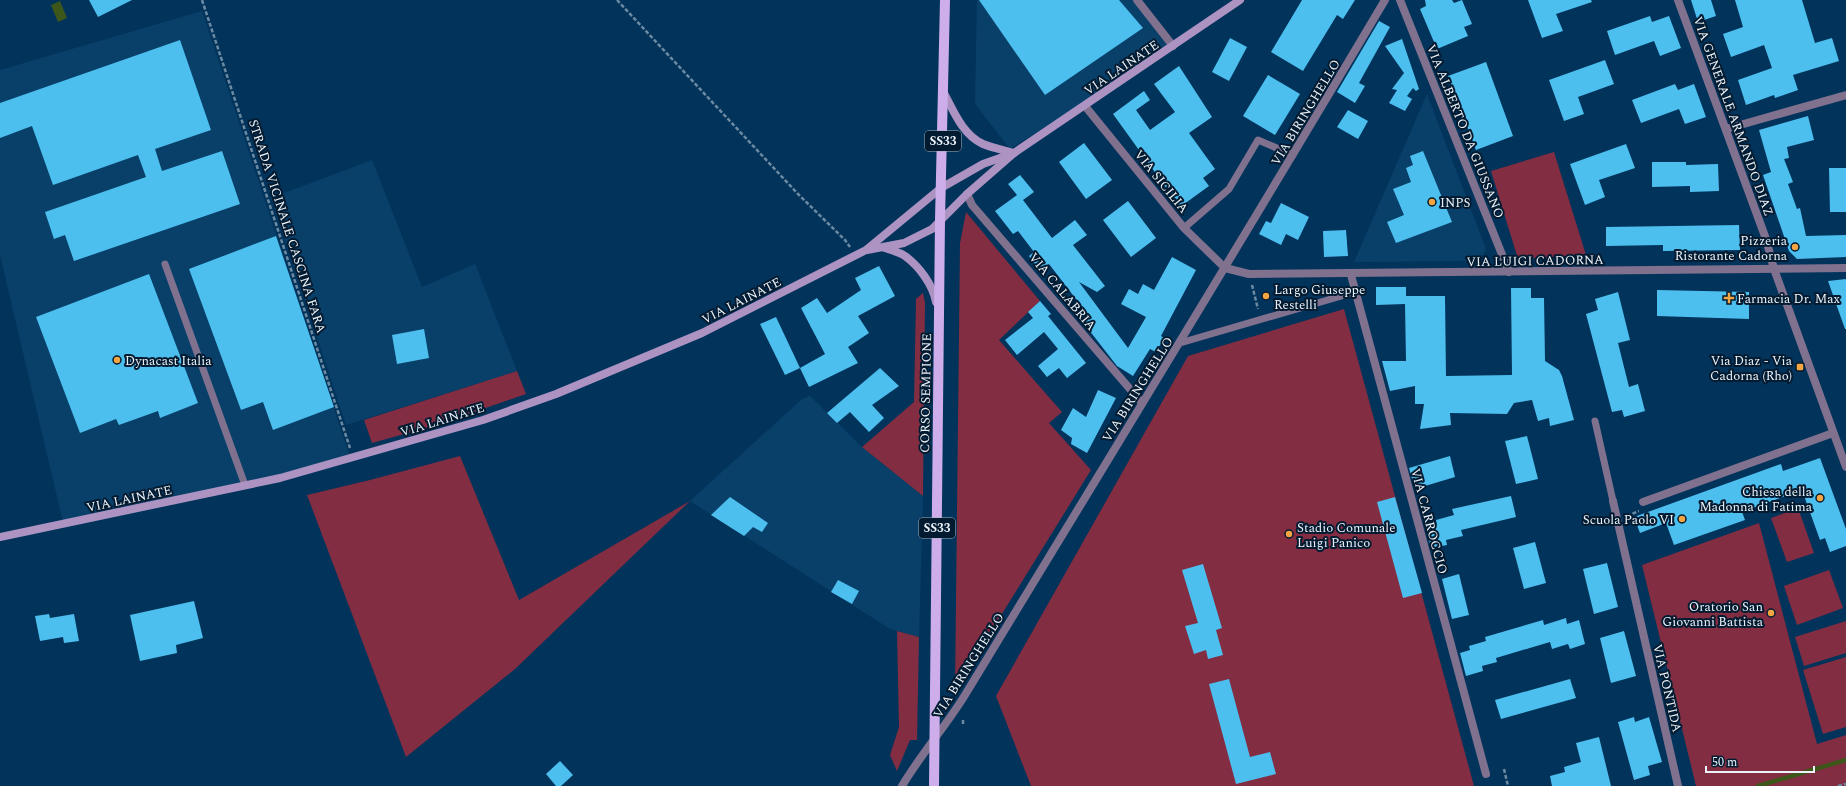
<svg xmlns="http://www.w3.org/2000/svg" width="1846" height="786" font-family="Spectral,serif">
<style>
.built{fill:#09406a}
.green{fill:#822d41}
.water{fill:#3d5619}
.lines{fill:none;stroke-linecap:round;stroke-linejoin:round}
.stream{stroke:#3d5619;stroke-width:4.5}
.building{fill:#4cbfef}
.path{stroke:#6c8aa2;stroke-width:2.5;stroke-dasharray:4 2;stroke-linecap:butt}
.lane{stroke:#80718e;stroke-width:7}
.street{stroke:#80718e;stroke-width:8}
.secondary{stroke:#ac93c2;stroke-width:8}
.primary{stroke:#ceaeea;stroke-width:10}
.poi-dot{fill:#f2a542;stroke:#031b31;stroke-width:1.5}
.labels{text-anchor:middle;stroke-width:4;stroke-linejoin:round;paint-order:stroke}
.shield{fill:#031b31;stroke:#a6b2bc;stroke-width:1}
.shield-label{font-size:12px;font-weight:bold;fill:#ecf2f8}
.street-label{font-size:13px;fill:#ecf2f8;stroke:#031b31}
.poi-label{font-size:13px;fill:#ecf2f8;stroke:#031b31;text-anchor:start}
</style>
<rect width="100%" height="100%" fill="#02335b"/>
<g class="built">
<path d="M977,0H1132L1167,45L1083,104L1010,149L975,104Z"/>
<path d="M202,11L349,454L278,475L63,522L0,255V70Z"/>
<path d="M1427,94L1486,249L1480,261L1354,262Z"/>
<path d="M372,160L422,287L475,264L517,371L346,425L271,198Z"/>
<path d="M810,396L862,447L923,496L919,637L890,629L690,501L802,399Z"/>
</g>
<g class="green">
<path d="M1554,152L1586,255L1518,259L1491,171Z"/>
<path d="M966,212L1040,301L999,340L1062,412L1049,423L1091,470L955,690L960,243Z"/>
<path d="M923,293L925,303L923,496L862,447L914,402L916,299Z"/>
<path d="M1344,309L1474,786H1031L996,696L1188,356Z"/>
<path d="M517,371L526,394L437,425L372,443L364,420Z"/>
<path d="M460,456L519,600L690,501L515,669L406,757L307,495L370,480Z"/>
<path d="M1798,508L1814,553L1787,562L1771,518Z"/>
<path d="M1759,523L1817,744L1846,735V786H1696L1642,565Z"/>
<path d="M1829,570L1843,608L1797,625L1784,586Z"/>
<path d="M1846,621V653L1804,666L1795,637Z"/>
<path d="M897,631L919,637L917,740H910L897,771L890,755L899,727Z"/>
<path d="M1846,657V727L1823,734L1803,670Z"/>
</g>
<path class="water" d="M60,1L67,18L58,22L51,5Z"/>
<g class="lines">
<path class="stream" d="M1758,786L1846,760"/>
</g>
<g class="building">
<path d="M89,0H132L98,17Z"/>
<path d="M979,0H1119L1143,28L1045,95Z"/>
<path d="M1302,0H1355L1343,19L1337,15L1303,71L1271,52Z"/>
<path d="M1425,0H1452L1454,3L1462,0L1472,24L1464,27L1468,36L1437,49L1420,9L1426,6Z"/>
<path d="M1528,0H1591L1592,2L1556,14L1563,31L1542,38Z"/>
<path d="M1691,0H1711L1716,16L1698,22Z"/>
<path d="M1735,0H1802L1815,43L1832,38L1839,61L1793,75L1798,90L1775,98L1774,95L1746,105L1738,80L1772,68L1764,45L1731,57L1723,34L1743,27Z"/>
<path d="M1650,16L1652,22L1669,16L1681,48L1660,56L1654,41L1615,55L1607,31Z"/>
<path d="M1379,21L1390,27L1359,83L1365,86L1355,103L1337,92Z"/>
<path d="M1230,38L1247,47L1229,81L1212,72Z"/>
<path d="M1402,39L1419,89L1416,91L1413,88L1407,96L1412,99L1405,111L1389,103L1397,90L1392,89L1404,73L1385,46Z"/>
<path d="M180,40L211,130L155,149L162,171L222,151L240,204L74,261L65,235L54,239L45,212L146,177L138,155L53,185L32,126L0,138V103Z"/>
<path d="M1605,60L1614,84L1578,97L1584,114L1564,121L1549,80Z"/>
<path d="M1486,62L1513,136L1476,150L1448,76Z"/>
<path d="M1179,66L1212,117L1189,133L1215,169L1203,178L1209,186L1180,207L1113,114L1144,91L1150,100L1136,110L1150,130L1175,112L1154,84Z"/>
<path d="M1268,75L1300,94L1275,135L1243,116Z"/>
<path d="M1675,84L1678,90L1694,84L1706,117L1685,124L1679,109L1641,123L1632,100Z"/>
<path d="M1348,110L1368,121L1358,139L1337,127Z"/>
<path d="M1808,116L1814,140L1787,147L1789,158L1784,159L1793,182L1788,184L1797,209L1800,208L1806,236L1846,235V257L1797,259L1789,251L1763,175L1771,172L1759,130Z"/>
<path d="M1084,143L1112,180L1086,199L1059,162Z"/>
<path d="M1626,144L1635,168L1599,180L1605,197L1585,205L1570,164Z"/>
<path d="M1423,151L1452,222L1396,243L1387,222L1404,215L1393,189L1411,182L1406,168L1413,165L1410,156Z"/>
<path d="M1652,162H1686V165L1718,164L1719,191L1690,192V186L1652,187Z"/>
<path d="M1829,168H1846V212H1830Z"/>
<path d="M1020,175L1034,192L1023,200L1052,238L1075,220L1087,235L1073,245L1105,286L1097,292L1079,282L1128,348L1146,317L1121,304L1129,289L1138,294L1143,284L1154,290L1172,257L1196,270L1161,336L1164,338L1156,352L1150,349L1133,376L1117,366L1082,321L1089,316L1049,264L1040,271L1029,256L1034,252L1018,231L1013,234L995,211L1017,195L1008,184Z"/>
<path d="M1128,201L1156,238L1131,257L1103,220Z"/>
<path d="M1281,203L1309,217L1298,240L1286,234L1281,245L1259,234L1266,221L1271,223Z"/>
<path d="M1739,225L1740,250L1663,251V245L1606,246V227Z"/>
<path d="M1346,230L1348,256L1324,257L1323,231Z"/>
<path d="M276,236L334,407L273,430L263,402L241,410L189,269Z"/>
<path d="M879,266L895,296L858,316L869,333L848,347L858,363L809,387L800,368L825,354L801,308L817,298L827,313L861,290L855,278Z"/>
<path d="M149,274L198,403L160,418L158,411L119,425L116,419L80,433L36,317Z"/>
<path d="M1846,279V329H1845L1828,281Z"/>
<path d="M1376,287H1406V296H1445L1446,376L1512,375L1511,288H1531V298H1544L1545,361L1559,370L1562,376L1574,420L1550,426L1549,418L1538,421L1532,400L1514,403L1507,414L1450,413L1451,425L1420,429L1424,404H1415V386L1390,391L1382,361H1406L1405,304L1376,305Z"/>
<path d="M1657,290L1749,292V319L1657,316Z"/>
<path d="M1618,292L1630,340L1618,343L1629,387L1638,384L1645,411L1624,417L1622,410L1612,412L1586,314L1598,310L1595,299Z"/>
<path d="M1040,301L1051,314L1048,316L1086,363L1067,378L1059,368L1047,377L1038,366L1058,349L1044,332L1017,355L1005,340L1033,318L1028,312Z"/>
<path d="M776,317L800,368L785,375L760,324Z"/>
<path d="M424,329L429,358L397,364L392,335Z"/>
<path d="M880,368L899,386L872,405L884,418L869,432L850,412L837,423L827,413Z"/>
<path d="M1098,390L1116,398L1087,453L1071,444L1072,438L1061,430L1073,408L1086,417Z"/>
<path d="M1527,436L1538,479L1516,484L1505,441Z"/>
<path d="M1450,456L1455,477L1415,489L1409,468Z"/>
<path d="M1820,458L1846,529V546L1830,552L1825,538L1820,540L1802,490L1742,512L1745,520L1674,545L1666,523L1640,533L1634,517L1781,464L1783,471Z"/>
<path d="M1511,496L1516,517L1461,530L1463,536L1446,540L1447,545L1431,548L1426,527L1437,525L1436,520L1454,515L1452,509Z"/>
<path d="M730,497L768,523L762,532L753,527L744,536L711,515Z"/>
<path d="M1395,497L1422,593L1403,598L1377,502Z"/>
<path d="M1535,542L1546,583L1524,589L1513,548Z"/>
<path d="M1607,563L1618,607L1594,614L1583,569Z"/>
<path d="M1203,564L1222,628L1216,630L1223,655L1208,659L1206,650L1194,654L1185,626L1198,623L1182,570Z"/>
<path d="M1459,574L1469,615L1452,619L1442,579Z"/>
<path d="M838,580L859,591L852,604L831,592Z"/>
<path d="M194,601L203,638L176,645L177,653L140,661L130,615Z"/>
<path d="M49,614L50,618L74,614L79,641L64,643L63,637L40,641L35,616Z"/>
<path d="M1566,618L1567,624L1579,620L1585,644L1570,649L1568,644L1552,649L1550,642L1496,658L1497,662L1482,666L1483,671L1466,676L1460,653L1470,650L1469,646L1486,641L1485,637L1543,620L1544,625Z"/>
<path d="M1624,631L1636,676L1611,683L1600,638Z"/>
<path d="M1229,679L1250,757L1270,752L1276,774L1236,784L1209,684Z"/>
<path d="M1570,679L1576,698L1501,719L1495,700Z"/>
<path d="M1634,717L1635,722L1649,717L1662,762L1648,766L1650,775L1634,780L1618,722Z"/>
<path d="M1599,737L1611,786H1552L1550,776L1565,772L1564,767L1581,762L1576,743Z"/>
<path d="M560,761L573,775L561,786H556L546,774Z"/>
</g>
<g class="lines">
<g class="path">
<path d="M202,0L350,448"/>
<path d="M617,0L798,194L845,240L850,247"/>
<path d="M1252,285L1258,309"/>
<path d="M1627,516L1639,511"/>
<path d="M963,724V719"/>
<path d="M1504,769L1508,786"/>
<path d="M1838,786L1846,784"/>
</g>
<g class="lane">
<path d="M1184,228L1229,189L1258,140L1293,155"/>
<path d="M165,264L245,485"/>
<path d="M1180,343L1355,292"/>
<path d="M1595,421L1613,501"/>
</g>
<g class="street">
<path d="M1137,0L1173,46"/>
<path d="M1400,0L1509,272"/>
<path d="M1678,0L1766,239L1774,269L1846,467"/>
<path d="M1085,106L1184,228L1225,268L1249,274L1846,268"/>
<path d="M1726,129L1846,95"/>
<path d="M967,194L972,205L1142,403"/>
<path d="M1351,275L1486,774"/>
<path d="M1613,501L1678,786"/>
<path d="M1643,502L1833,433"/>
<path d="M902,786C921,754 946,726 965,695C1106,463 1247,233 1385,0"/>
</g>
<g class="secondary">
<path d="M944,93C954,112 963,135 983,144C993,148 1004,150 1014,153"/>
<path d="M885,248C891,250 899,252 905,256C919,266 933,285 936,302"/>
<path d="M867,250L904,243L932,229L967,194L1014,153L1240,0"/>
<path d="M0,537L280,478L483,420L556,394L702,333L866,250L941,188L983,164L1014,153"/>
</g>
<path class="primary" d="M934,786L940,220L945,0"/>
</g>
<g class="poi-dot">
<circle cx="1432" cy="202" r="4"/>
<circle cx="1795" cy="247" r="4"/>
<circle cx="1266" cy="296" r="4"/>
<path d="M1727 292h4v4h4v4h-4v4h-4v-4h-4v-4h4z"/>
<circle cx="117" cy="360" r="4"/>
<rect x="1796" y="363" width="8" height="8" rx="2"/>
<circle cx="1820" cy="498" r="4"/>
<circle cx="1682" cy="519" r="4"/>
<circle cx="1289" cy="534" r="4"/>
<circle cx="1771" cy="613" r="4"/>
</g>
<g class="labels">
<g class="shield">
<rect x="925" y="131" width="36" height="20" rx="3"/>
<rect x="919" y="518" width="36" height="20" rx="3"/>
</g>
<g class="shield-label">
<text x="943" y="145">SS33</text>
<text x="937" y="532">SS33</text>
</g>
<g class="street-label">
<text transform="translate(1121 67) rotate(-34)" y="5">VIA LAINATE</text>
<text transform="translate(1305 112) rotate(-59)" y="5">VIA BIRINGHELLO</text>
<text transform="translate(1734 116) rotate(70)" y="5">VIA GENERALE ARMANDO DIAZ</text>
<text transform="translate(1466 131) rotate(68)" y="5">VIA ALBERTO DA GIUSSANO</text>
<text transform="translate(1162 181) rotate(51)" y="5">VIA SICILIA</text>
<text transform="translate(288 226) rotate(72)" y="5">STRADA VICINALE CASCINA FARA</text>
<text transform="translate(1535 260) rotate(-1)" y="5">VIA LUIGI CADORNA</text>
<text transform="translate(1063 291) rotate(50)" y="5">VIA CALABRIA</text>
<text transform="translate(741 300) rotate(-27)" y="5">VIA LAINATE</text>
<text transform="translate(1137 389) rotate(-58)" y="5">VIA BIRINGHELLO</text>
<text transform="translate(925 393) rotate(-89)" y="5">CORSO SEMPIONE</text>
<text transform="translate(442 419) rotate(-17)" y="5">VIA LAINATE</text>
<text transform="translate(129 498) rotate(-12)" y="5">VIA LAINATE</text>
<text transform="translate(1430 521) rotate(75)" y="5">VIA CARROCCIO</text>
<text transform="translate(968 665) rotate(-58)" y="5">VIA BIRINGHELLO</text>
<text transform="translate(1668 688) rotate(77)" y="5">VIA PONTIDA</text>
</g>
<g class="poi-label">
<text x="1440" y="207">INPS</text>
<text x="1787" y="245" text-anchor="end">Pizzeria<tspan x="1787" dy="15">Ristorante Cadorna</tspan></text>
<text x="1274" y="294">Largo Giuseppe<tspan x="1274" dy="15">Restelli</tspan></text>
<text x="1737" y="303">Farmacia Dr. Max</text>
<text x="125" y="365">Dynacast Italia</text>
<text x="1792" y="365" text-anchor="end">Via Diaz - Via<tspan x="1792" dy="15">Cadorna (Rho)</tspan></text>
<text x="1812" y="496" text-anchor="end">Chiesa della<tspan x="1812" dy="15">Madonna di Fatima</tspan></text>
<text x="1674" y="524" text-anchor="end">Scuola Paolo VI</text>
<text x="1297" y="532">Stadio Comunale<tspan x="1297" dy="15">Luigi Panico</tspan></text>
<text x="1763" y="611" text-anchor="end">Oratorio San<tspan x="1763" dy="15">Giovanni Battista</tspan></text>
</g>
</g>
<path d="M1706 766v6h108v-6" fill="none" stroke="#ecf2f8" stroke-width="2"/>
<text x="1712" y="766" font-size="12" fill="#ecf2f8" stroke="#031b31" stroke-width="3" paint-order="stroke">50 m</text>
</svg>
